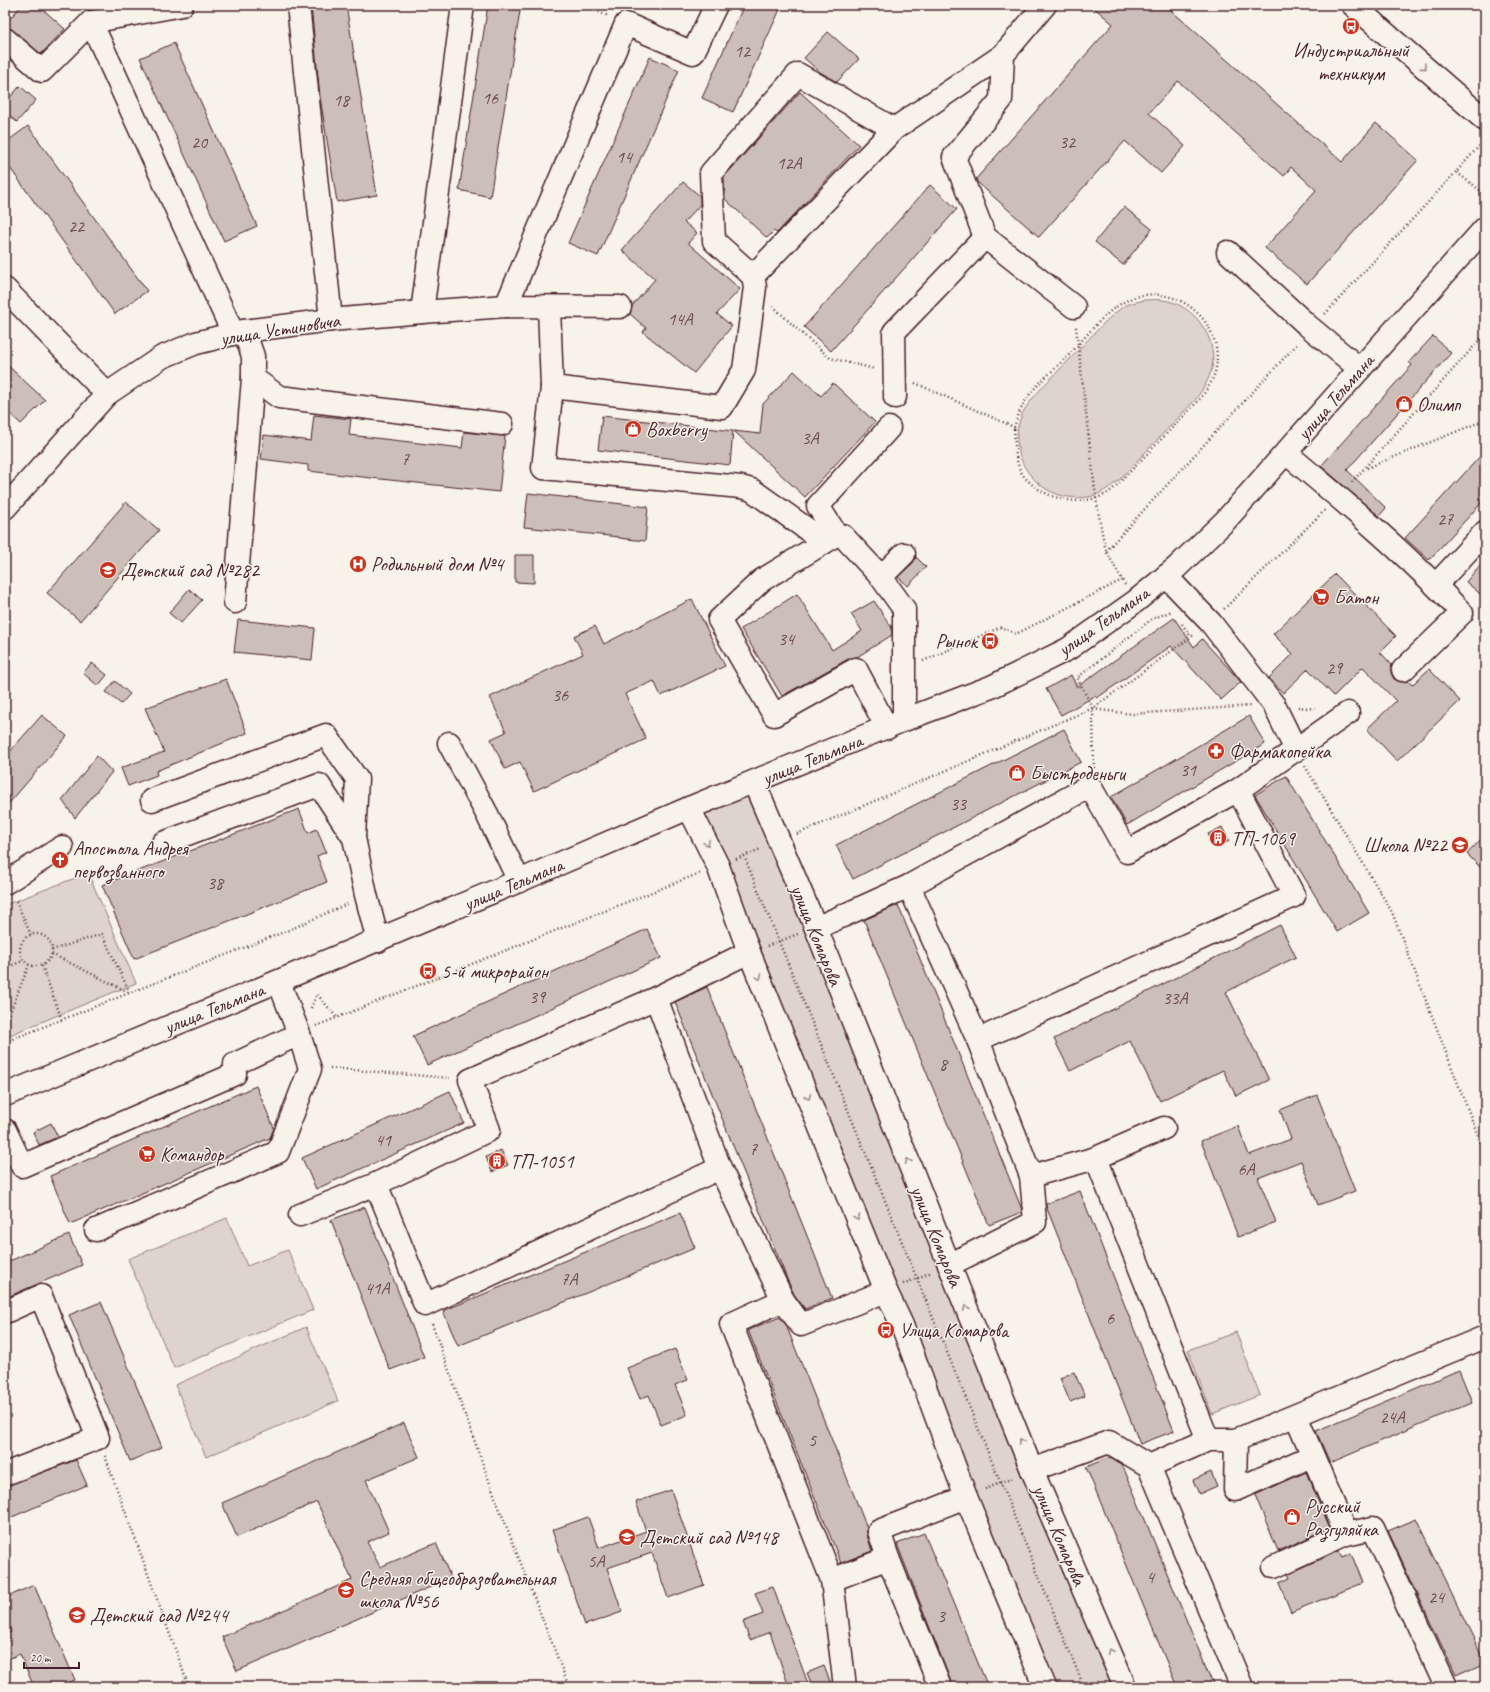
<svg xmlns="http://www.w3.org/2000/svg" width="1490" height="1692" font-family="Caveat,sans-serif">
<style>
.green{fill:#ded4cc;stroke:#947a7c}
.building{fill:#ccbfb9;stroke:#4a1f2b}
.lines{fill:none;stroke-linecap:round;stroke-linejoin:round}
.minor-casing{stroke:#4a1f2b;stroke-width:25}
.major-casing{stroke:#4a1f2b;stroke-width:25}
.path{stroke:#4a1f2b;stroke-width:2.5;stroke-dasharray:1 3;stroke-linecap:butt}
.minor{stroke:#f7f3e8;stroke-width:22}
.major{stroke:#f7f3e8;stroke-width:22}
.oneway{stroke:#a0898a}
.labels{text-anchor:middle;stroke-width:3;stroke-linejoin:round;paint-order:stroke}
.number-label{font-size:18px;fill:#6a474e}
.poi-label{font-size:20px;fill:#4a1f2b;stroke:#f7f3e8;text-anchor:start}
.street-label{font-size:20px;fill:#4a1f2b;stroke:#f7f3e8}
</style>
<rect width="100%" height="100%" fill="#f7f3e8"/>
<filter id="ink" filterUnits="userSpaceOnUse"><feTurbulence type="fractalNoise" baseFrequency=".025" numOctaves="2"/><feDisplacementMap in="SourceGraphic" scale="8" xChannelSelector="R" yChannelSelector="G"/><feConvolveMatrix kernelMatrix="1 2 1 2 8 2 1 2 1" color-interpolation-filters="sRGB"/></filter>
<g filter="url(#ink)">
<g class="green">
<path d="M1144,300C1150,300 1157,299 1163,300C1194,304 1218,338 1212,368C1209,380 1203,389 1196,399L1119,480C1110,487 1100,495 1088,497C1049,503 1015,473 1017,434C1017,428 1020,419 1022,414C1033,394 1053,377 1068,361C1086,343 1103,321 1124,306C1130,303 1138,302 1144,300Z"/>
<path d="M754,782L1125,1687H1045L689,808Z"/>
<path d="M88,873L136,983L5,1037V905Z"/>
<path d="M227,1218L247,1266L288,1250L313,1310L174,1368L128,1259Z"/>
<path d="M306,1327L338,1401L206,1457L175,1385Z"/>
<path d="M1236,1332L1260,1395L1212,1414L1188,1350Z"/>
</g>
<g class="building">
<path d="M22,5H38L65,29L41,54L5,24Z"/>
<path d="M311,5H346L377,195L337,202L320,97Z"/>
<path d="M488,5H521L490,197L459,190Z"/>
<path d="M744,5H782L733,112L702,98Z"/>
<path d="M1091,5H1165L1342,162L1376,123L1418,160L1307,284L1265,248L1316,190L1291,167L1284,176L1178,81L1149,113L1185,146L1161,173L1125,141L1039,237L977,182L976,179L1113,24Z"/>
<path d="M828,32L859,59L837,82L820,72L804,58Z"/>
<path d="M174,43L257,226L224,241L140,58Z"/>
<path d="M650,57L679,70L598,256L568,243Z"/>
<path d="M20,86L36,100L17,122L5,112V103Z"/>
<path d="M800,92L859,145L777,233L774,231L767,238L725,199L724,177Z"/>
<path d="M28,126L147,291L115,314L5,161V143Z"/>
<path d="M683,182L700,196V205L684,222L697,233L688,243L740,289L717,314L732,326L694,373L643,332L646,328L630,314L632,306L655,279L622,250Z"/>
<path d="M930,185L957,209L831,351L804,327Z"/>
<path d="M1124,207L1152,229L1123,265L1095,242Z"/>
<path d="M1433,336L1451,353L1347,470L1386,508L1379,516L1321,466L1412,365L1409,362Z"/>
<path d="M5,363L45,400L21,424L5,409Z"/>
<path d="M794,371L821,396L833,383L875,422L805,497L734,431L760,434L763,404Z"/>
<path d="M314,415L351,419L349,435L462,448L464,432L505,436L499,492L308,471V465L261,459L264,435L311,441Z"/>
<path d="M602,416L733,431L730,465L598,450Z"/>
<path d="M1485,451V499L1429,560L1405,538Z"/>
<path d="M528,493L648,507L645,541L619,538V537L524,527Z"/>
<path d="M126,502L159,530L80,621L47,593Z"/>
<path d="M515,555H534V583L515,582Z"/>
<path d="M916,557L926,567L908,586L898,577L913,563Z"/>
<path d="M1485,559V598L1466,582Z"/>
<path d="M1335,574L1396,636L1380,652L1392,665L1391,673L1394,679L1400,682L1408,681L1412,685L1429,669L1460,701L1397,761L1367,729L1396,701L1363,667L1334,696L1308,669L1283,693L1269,678L1293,654L1273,634Z"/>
<path d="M189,589L202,600L181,623L169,613Z"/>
<path d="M797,594L832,650L862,631L851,614L874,601L892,628V635L857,657L850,658L782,696L741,629Z"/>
<path d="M692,599L725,666L661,696L654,681L625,694L646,739L534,791L520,762L505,769L491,739L506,732L490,697L583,654L574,636L595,626L604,644Z"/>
<path d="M1174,618L1194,647L1202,639L1241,682L1221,700L1171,646L1097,698L1095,696L1061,715L1046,689L1071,675L1077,687Z"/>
<path d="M238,620L315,628L312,660L234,652Z"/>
<path d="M92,663L107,675L98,686L83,673Z"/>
<path d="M226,679L247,733L156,771L157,775L128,786L121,768L164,752L145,708Z"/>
<path d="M115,681L130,694L121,704L106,692Z"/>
<path d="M42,715L67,736L5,808V757Z"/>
<path d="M1249,716L1265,744L1127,825L1111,797Z"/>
<path d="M1064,729L1081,762L853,879L836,845Z"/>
<path d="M97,756L112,772L75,818L62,800Z"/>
<path d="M1286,776L1369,913L1337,932L1255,795Z"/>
<path d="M299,809L308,833L317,829L326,852L317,856L327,882L134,959L102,885Z"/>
<path d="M1222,827L1229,841L1215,848L1208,834Z"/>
<path d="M1485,835V872L1467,854Z"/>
<path d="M898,905L1021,1207L1022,1212L989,1225L864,920Z"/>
<path d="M1280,925L1296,957L1226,992L1269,1080L1236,1096L1223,1070L1160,1101L1130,1041L1070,1071L1054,1039Z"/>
<path d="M647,929L661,958L427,1065L413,1036Z"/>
<path d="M707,987L832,1298L805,1309L794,1294L787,1279L675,1002Z"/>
<path d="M256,1086L274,1128L270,1138L70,1224L50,1176Z"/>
<path d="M450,1091L464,1123L316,1189L302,1158Z"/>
<path d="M1317,1095L1355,1191L1318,1205L1301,1161L1258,1178L1276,1222L1238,1237L1201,1141L1238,1126L1249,1155L1291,1139L1280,1110Z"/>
<path d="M51,1123L58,1137L39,1145L33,1132Z"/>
<path d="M501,1150L508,1165L492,1172L486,1157Z"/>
<path d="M1080,1191L1174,1431L1140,1444L1046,1206V1204Z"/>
<path d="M365,1207L424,1357L390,1370L331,1220Z"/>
<path d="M680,1213L695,1248L458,1346L443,1311Z"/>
<path d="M69,1235L82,1265L5,1298V1263Z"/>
<path d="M101,1302L162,1447L130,1461L69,1315Z"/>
<path d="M780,1317L786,1325L867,1528V1535L872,1551L841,1563L748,1330Z"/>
<path d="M675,1349L688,1380L675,1385L687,1415L661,1425L649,1395L640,1399L627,1368Z"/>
<path d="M1459,1370L1472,1402L1330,1463L1316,1431Z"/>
<path d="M1074,1372L1085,1396L1070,1402L1060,1378Z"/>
<path d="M404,1423L419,1457L366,1480L389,1532L367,1542L380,1567L436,1543L451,1578L237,1671L222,1637L352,1580L317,1502L237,1537L222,1503Z"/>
<path d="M1110,1457L1122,1464L1214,1687H1177L1086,1467Z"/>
<path d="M76,1460L87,1485L5,1520V1486Z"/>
<path d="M1211,1472L1217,1486L1199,1494L1193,1480Z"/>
<path d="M1306,1472L1330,1528L1278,1551L1255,1495Z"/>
<path d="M671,1490L704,1585L668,1598L652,1553L607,1568L622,1612L585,1625L552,1530L588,1517L599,1548L646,1531L636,1502Z"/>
<path d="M1416,1519L1485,1662V1663L1456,1676L1388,1531Z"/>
<path d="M924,1533L988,1687H953L897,1544Z"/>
<path d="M1339,1551L1342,1557L1351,1553L1363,1583L1291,1612L1279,1583L1290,1578L1288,1574Z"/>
<path d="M34,1585L75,1680L59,1687H34L20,1654L5,1660V1634L11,1632L5,1618V1598Z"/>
<path d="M773,1587L808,1684L798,1687H789L770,1632L750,1640L743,1622L763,1614L755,1593Z"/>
<path d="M824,1666L831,1684L822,1687H813L807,1673Z"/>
</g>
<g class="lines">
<g class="minor-casing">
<g id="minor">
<path d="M298,5L331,320"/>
<path d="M1353,5L1485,120"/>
<path d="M91,22L233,333"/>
<path d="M5,39L42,71L91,22L182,5"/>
<path d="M894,129L798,74L711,173L714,241L753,276L894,129L1003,55"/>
<path d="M985,237L1074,307"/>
<path d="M1228,252L1307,325L1360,369"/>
<path d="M5,289L107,394"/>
<path d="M506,306L626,24L693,53L716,5"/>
<path d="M549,307L552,387L722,407L744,370L755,287L753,276"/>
<path d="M422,312L463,5"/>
<path d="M244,331L253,356V378L279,397L502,424"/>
<path d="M552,387L543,468L741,487L752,490L825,542L835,534"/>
<path d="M895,397L894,332L985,237L954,157L1001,100L1003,55L1045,5"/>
<path d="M889,428L818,506L836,534L843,536L881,577L904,609V720"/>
<path d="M1286,453C1347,504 1408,555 1462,613L1403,670"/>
<path d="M5,508L107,394L162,357L196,343L244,331L331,320L422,312L506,306L620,307"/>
<path d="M836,534L825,542L762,580L719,620L774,715L856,669L887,728"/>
<path d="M1166,576L1211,623L1274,705L1296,750"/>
<path d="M881,577L904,554"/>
<path d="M1436,585L1485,532"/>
<path d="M235,602L253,378"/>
<path d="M449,743L487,814L519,881"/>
<path d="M754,782L816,928L960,1292L1032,1470L1125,1687"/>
<path d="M152,800L326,735L357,779L354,838"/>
<path d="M689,808L718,866L749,952L886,1291L902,1325L966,1497L1045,1687"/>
<path d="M163,843L319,785L354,838L366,895L378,941"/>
<path d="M5,883L62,847"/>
<path d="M909,886L978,1040L1031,1176L1035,1222L949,1265"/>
<path d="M816,928L909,886L1090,786L1127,852L1238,790L1348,713"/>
<path d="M749,952L656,998L720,1168L783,1300L731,1324L832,1580L888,1558"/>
<path d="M978,1040L1294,896L1238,790"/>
<path d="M5,1130L22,1166L235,1074V1064L299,1034"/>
<path d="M1096,1158L1164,1128"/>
<path d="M1031,1176L1096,1158L1208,1440L1149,1466"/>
<path d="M376,1184L425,1305L720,1168"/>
<path d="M300,1215L376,1184L489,1130L470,1080L656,998"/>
<path d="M96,1230L278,1152L310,1069L299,1034L279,982"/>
<path d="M783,1300L801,1325L886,1291"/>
<path d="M5,1312L41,1296L98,1438L5,1474"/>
<path d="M1296,1416L1346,1534"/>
<path d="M1208,1440H1236L1485,1337"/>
<path d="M1236,1440L1235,1490L1312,1456"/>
<path d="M1032,1470L1109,1442L1149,1466L1242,1687"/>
<path d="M1274,1567L1346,1534L1373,1528L1446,1687"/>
<path d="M832,1580L845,1687"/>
<path d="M940,1687L888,1558L879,1531L966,1497"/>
</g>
</g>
<g class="major-casing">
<path id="major" d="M5,1095L519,881L689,808L904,720L991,687L1068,649L1136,601L1176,568L1225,521L1485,228"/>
</g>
<g class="path">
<path d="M584,5L608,16"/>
<path d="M1482,143L1456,172L1485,194"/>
<path d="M773,306L798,330L830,358L875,369"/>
<path d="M1325,314L1456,172"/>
<path d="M1076,327L1096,498L1102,533L1106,551L1125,585"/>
<path d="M915,383L1014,427C1018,416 1022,404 1030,394C1041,380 1056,368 1068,356C1090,333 1112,299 1145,295C1187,290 1223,327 1216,368C1214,380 1206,391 1199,400L1120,482C1116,486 1111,491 1106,494C1078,508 1042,499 1023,475C1014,462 1015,442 1014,427"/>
<path d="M1367,468L1485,420"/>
<path d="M1352,482L1485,334"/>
<path d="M1106,551L1298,343"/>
<path d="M1224,609L1325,510"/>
<path d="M1182,624L1191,637"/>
<path d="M923,661L1001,627L1016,634L1122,580"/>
<path d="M1298,707L1317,709"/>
<path d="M1093,709L1132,714L1250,706"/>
<path d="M1305,766L1392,912L1485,1154"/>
<path d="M1094,768L1093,708L1077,678L1152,619L1172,611"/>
<path d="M797,834L1093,708L1195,634"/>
<path d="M744,856L1084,1687"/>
<path d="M736,859L761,849"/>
<path d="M16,901L31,935"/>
<circle cx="36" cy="950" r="16"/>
<path d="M767,946L798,934"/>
<path d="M52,950L102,934L130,993"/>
<path d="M52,954L130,993"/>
<path d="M42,966L62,1020"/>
<path d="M5,968L23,961"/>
<path d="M311,1008L317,994L337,1018"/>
<path d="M5,1025L29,965"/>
<path d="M316,1026L700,873"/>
<path d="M5,1042L289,930L347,904"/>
<path d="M330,1068L450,1078"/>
<path d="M903,1284L932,1272"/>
<path d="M432,1324L495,1497L569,1687"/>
<path d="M105,1456L189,1687"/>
<path d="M985,1489L1013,1478"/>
</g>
<use href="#minor" class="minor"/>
<use href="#major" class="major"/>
</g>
<defs><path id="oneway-chevron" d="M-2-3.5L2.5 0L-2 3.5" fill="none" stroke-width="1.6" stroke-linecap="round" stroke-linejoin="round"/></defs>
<g class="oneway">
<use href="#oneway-chevron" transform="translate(1424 67) rotate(41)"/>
<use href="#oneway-chevron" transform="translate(707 843) rotate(64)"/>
<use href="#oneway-chevron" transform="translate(759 977) rotate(68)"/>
<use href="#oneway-chevron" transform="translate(808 1097) rotate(68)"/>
<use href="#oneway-chevron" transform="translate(908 1161) rotate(-112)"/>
<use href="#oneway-chevron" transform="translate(857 1218) rotate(68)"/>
<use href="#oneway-chevron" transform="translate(966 1308) rotate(-112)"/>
<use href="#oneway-chevron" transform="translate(1021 1441) rotate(-112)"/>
<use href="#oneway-chevron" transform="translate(1110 1651) rotate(-113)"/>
</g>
</g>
<defs>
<g id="bus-disc" transform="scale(0.9)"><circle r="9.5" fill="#c8321e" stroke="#f7f3e8"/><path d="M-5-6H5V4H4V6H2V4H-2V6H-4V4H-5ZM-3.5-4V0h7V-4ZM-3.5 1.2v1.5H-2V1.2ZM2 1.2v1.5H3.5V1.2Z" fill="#fff"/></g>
<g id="shop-disc" transform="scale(0.9)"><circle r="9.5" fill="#c8321e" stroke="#f7f3e8"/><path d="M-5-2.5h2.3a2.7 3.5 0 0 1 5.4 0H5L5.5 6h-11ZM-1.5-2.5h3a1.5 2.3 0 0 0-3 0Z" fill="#fff"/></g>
<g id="hospital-disc" transform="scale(0.9)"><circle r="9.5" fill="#c8321e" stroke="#f7f3e8"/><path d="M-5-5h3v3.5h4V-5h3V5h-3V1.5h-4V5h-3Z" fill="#fff"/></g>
<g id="school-disc" transform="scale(0.9)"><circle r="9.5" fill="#c8321e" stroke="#f7f3e8"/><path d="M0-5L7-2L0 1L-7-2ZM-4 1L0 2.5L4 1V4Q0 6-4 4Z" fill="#fff"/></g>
<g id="supermarket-disc" transform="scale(0.9)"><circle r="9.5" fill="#c8321e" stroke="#f7f3e8"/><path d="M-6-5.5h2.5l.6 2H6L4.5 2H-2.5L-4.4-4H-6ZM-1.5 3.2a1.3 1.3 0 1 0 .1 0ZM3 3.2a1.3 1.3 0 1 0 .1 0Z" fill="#fff"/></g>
<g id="pharmacy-disc" transform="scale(0.9)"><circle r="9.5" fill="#c8321e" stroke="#f7f3e8"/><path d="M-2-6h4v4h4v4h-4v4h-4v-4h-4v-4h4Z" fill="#fff"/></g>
<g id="building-disc" transform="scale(0.9)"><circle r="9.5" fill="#c8321e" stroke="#f7f3e8"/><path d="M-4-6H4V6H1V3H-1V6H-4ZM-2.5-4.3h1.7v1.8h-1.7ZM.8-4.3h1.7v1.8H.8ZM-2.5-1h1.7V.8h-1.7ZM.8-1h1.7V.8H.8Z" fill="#fff"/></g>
<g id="church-disc" transform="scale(0.9)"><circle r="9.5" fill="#c8321e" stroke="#f7f3e8"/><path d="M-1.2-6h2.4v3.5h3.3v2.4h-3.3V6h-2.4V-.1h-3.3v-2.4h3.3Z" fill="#fff"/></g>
</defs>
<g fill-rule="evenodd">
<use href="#bus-disc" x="1351" y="26"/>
<use href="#shop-disc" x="1404" y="404"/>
<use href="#shop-disc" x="633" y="429"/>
<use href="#hospital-disc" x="358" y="564"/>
<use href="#school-disc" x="108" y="570"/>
<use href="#supermarket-disc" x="1321" y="597"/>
<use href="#bus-disc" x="990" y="641"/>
<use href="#pharmacy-disc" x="1216" y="751"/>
<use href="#shop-disc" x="1017" y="773"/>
<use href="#building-disc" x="1218" y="838"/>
<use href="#school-disc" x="1460" y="845"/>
<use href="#church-disc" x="60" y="860"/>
<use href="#bus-disc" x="428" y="971"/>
<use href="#supermarket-disc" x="147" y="1154"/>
<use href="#building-disc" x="497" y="1161"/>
<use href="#bus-disc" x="886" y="1330"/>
<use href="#shop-disc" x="1292" y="1517"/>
<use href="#school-disc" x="627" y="1537"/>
<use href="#school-disc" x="346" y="1590"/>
<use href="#school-disc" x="77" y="1615"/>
</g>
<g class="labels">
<g class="number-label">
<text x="742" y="57">12</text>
<text x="490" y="104">16</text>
<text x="341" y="106">18</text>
<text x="199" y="148">20</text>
<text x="1067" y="148">32</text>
<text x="624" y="163">14</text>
<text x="789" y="169">12А</text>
<text x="76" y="232">22</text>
<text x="680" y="325">14А</text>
<text x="810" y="444">3А</text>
<text x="405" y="465">7</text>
<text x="1445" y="525">27</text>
<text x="786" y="645">34</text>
<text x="1334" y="674">29</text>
<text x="560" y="701">36</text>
<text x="1188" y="776">31</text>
<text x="958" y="810">33</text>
<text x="215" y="889">38</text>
<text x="537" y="1003">39</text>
<text x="1175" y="1004">33А</text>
<text x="943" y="1070">8</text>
<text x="383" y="1146">41</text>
<text x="753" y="1155">7</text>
<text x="1246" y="1175">6А</text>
<text x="569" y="1285">7А</text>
<text x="377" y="1294">41А</text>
<text x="1110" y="1324">6</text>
<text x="1392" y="1423">24А</text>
<text x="812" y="1446">5</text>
<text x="596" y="1567">5А</text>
<text x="1150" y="1583">4</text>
<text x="1436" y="1603">24</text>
<text x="941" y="1622">3</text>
</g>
<g class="poi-label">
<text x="1351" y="57" text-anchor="middle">Индустриальный<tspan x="1351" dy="23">техникум</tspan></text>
<text x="1417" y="411">Олимп</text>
<text x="646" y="436">Boxberry</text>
<text x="371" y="571">Родильный дом №4</text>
<text x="121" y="577">Детский сад №282</text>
<text x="1334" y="604">Батон</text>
<text x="977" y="648" text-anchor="end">Рынок</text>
<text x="1229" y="758">Фармакопейка</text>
<text x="1030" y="780">Быстроденьги</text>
<text x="1231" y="845">ТП-1069</text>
<text x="1447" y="852" text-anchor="end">Школа №22</text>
<text x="73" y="855">Апостола Андрея<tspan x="73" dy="23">первозванного</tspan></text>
<text x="441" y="978">5-й микрорайон</text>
<text x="160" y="1161">Командор</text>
<text x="510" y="1168">ТП-1051</text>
<text x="899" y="1337">Улица Комарова</text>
<text x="1305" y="1513">Русский<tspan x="1305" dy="23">Разгуляйка</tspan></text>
<text x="640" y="1544">Детский сад №148</text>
<text x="359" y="1585">Средняя общеобразовательная<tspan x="359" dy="23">школа №56</tspan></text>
<text x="90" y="1622">Детский сад №244</text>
</g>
<g class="street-label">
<text transform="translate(280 329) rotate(-9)" y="7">улица Устиновича</text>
<text transform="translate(1335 397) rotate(-49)" y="7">улица Тельмана</text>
<text transform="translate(1103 621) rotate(-35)" y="7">улица Тельмана</text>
<text transform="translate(812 759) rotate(-22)" y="7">улица Тельмана</text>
<text transform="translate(513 884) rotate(-23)" y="7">улица Тельмана</text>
<text transform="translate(817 935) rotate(68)" y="7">улица Комарова</text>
<text transform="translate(214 1008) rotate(-22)" y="7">улица Тельмана</text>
<text transform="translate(937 1236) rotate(68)" y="7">улица Комарова</text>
<text transform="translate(1060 1535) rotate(67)" y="7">улица Комарова</text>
</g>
</g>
<rect width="1490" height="1692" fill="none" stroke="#f7f3e8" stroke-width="20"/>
<rect x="10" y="10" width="1470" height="1672" fill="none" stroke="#4a1f2b" stroke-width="1.5" filter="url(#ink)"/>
<path d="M24 1662v6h55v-6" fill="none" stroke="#4a1f2b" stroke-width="2"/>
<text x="30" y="1662" font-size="12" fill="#4a1f2b" stroke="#f7f3e8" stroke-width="3" paint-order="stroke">20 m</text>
</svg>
